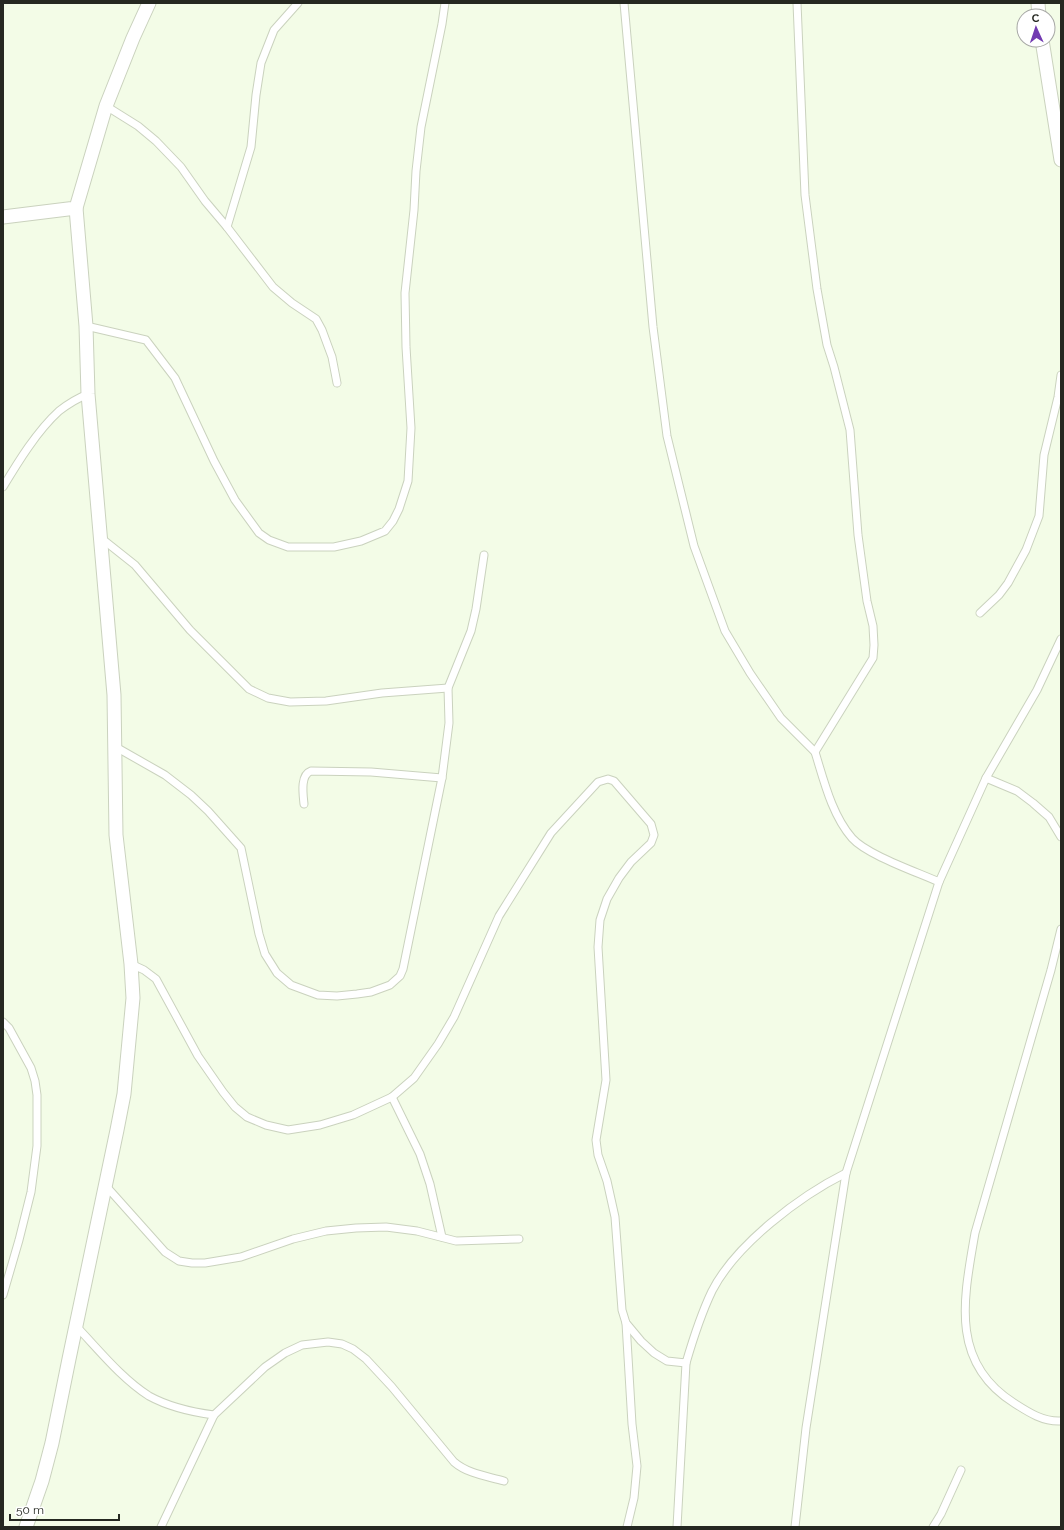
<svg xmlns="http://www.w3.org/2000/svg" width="1064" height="1530" font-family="Raleway,sans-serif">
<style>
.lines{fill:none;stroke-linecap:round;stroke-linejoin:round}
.lane-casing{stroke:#cad2be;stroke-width:9}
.street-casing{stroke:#cad2be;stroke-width:15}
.lane{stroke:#fff;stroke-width:7}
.street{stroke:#fff;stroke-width:13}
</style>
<rect width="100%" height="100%" fill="#f3fce7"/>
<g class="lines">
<g class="lane-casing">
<g id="lane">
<path d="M298,3L274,30L261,63L256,95L251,147L227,227L273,287L292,303L316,319L322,330L332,357L337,383"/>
<path d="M624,3L653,327L667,436L694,546L725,631L750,673L781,718L815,752"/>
<path d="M797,3L805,195L817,289L827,345L834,367L850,430L858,535L867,601L873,626L874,645L873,658L815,752C824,781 832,815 852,838C867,855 917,872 939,882"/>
<path d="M106,106L138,126L156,141L181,167L205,201L227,227"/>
<path d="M86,326L146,340L175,378L214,461L235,500L259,533L269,540L288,547H334L361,541L385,531L393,521L399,509L408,481L411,428L406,347L405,293L414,210L416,171L421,127L442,24L445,3"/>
<path d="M3,487C18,462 37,431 59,411C68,404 78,398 88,394"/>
<path d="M101,538L135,565L190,630L249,689L268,698L290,702L326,701L382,693L448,688"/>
<path d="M980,613L999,595L1008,583L1026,550L1039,516L1044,455L1058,397L1061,375"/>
<path d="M114,746L165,775L191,795L208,811L241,848L259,934L265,954L277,973L291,985L318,995L337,996L357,994L371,992L390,985L400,976L403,969L442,778L449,723L448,688L471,631L476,609L484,555"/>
<path d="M986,778L1017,791L1033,803L1049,817L1061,837"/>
<path d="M304,804C303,794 300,775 311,771L371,772L442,778"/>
<path d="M1061,929L1051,970L975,1233C964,1297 949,1362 1014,1403C1028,1412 1043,1422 1061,1421"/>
<path d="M131,964L144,970L156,979L198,1056L223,1092L235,1107L247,1117L266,1125L288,1130L320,1125L353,1115L392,1097L414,1078L438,1044L454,1017L499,916L551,833L598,782L608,779L614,781L651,824L654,835L651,843L631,862L619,878L607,899L600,920L598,947L606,1080L596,1140L598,1155L607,1181L615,1217L622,1310L626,1323L641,1341L654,1353L667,1361L686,1363C693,1339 701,1314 712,1291C736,1244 800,1196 846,1173"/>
<path d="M3,1022L9,1028L31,1068L35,1081L37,1095V1146L31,1192L19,1240L3,1295"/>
<path d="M392,1097L420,1154L430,1184L442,1237"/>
<path d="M106,1186L165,1252L179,1261L192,1263H205L241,1257L293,1239L326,1231L356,1228L386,1227L417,1231L456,1241L519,1239"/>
<path d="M626,1323L632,1424L637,1466L634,1498L627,1527"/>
<path d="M76,1326C99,1350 121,1378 149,1396C169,1407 191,1412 214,1415"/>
<path d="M161,1527L214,1415L265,1367L285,1353L302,1345L328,1342L342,1344L353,1349L366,1359L392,1387L454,1462C468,1474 487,1476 504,1481"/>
<path d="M677,1527L686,1363"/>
<path d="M795,1527L806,1428L846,1173L939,882L986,778L1037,690L1061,639"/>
<path d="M933,1527L941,1514L961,1470"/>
</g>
</g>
<g class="street-casing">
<g id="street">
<path d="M1038,3L1039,16"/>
<path d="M1042,40L1061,160"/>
<path d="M3,217L76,208L106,106L133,38L149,3"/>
<path d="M26,1527L42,1481L52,1443L69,1359L117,1130L124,1094L133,998L131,964L116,835L114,695L88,394L86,326L76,208"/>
</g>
</g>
<use href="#lane" class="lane"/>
<use href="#street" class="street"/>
</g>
<rect width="1064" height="1530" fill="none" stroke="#252821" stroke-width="8"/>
<g transform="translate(1036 28) rotate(357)"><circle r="19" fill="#ffffff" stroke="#a8a9a6"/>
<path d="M0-3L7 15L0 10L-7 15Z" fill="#723ab1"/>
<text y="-6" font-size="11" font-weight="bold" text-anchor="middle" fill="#252821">С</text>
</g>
<path d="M10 1514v6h109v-6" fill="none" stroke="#252821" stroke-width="2"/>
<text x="16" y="1514" font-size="12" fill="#252821" stroke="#ffffff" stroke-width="3" paint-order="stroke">50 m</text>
</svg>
